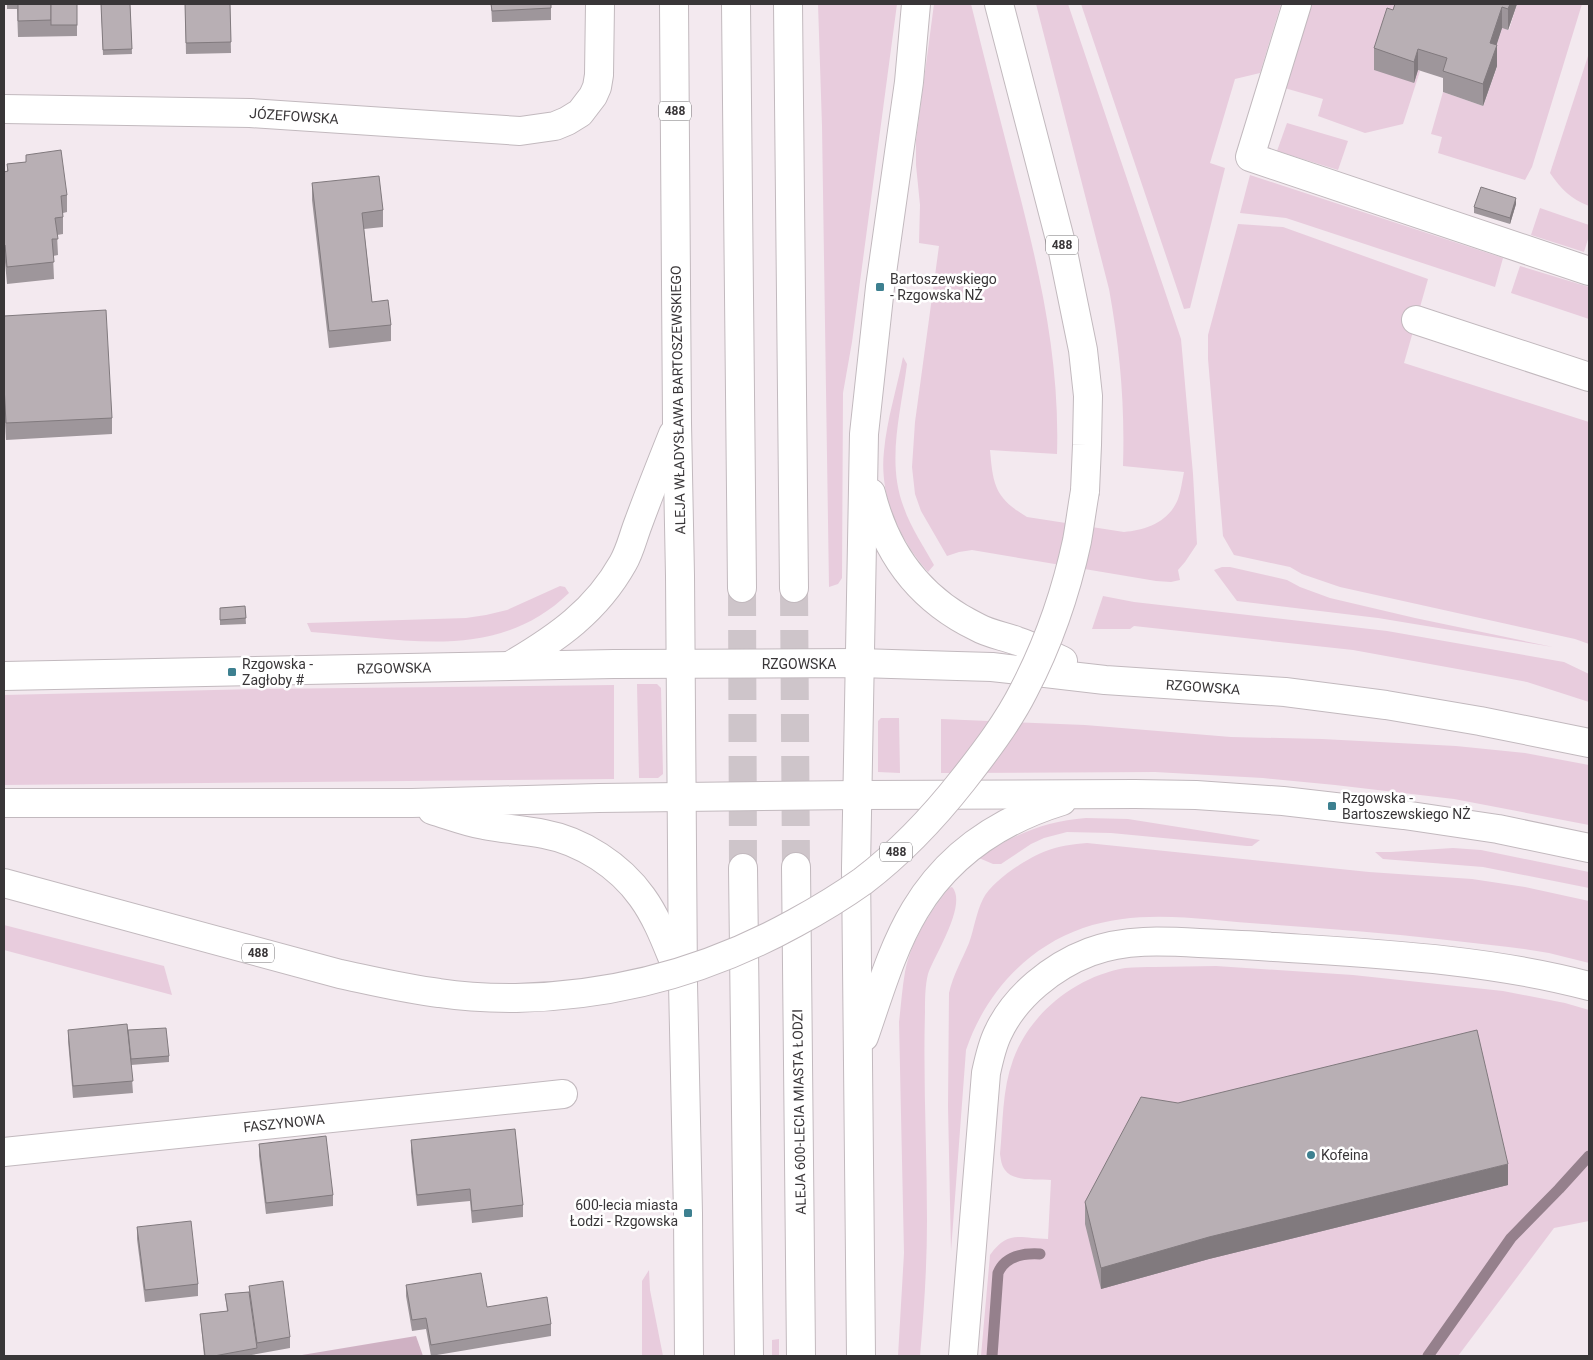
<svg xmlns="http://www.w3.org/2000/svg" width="1593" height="1360" font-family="Roboto,sans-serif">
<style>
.green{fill:#e8ccdd}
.forest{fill:#cfb1c3}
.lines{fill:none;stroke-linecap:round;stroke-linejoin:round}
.stream{stroke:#95808c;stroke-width:11}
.major-tunnel{stroke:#cec5ca;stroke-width:28;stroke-dasharray:28 14;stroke-linecap:butt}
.minor-casing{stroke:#c2b9be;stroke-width:30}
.major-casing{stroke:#c2b9be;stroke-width:30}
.minor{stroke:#fff;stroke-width:28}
.major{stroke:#fff;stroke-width:28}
.major-bridge-casing{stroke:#c2b9be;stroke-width:30;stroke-linecap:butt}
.major-bridge{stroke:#fff;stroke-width:28}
.wall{fill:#9e969b}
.shaded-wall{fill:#817a7e}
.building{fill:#b8afb4;stroke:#817a7e}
.poi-dot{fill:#3d8090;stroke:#fff;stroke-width:2}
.labels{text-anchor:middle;stroke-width:5;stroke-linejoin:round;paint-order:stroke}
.shield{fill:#fff;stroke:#747274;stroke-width:1}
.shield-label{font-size:12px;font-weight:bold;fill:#393638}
.street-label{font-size:14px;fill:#393638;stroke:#fff}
.poi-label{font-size:14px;fill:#393638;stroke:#fff;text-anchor:start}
</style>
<rect width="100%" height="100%" fill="#f3e9ef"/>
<g class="green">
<path d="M818,4H897L852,342L843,393L842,578L838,584L829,587L822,126Z"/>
<path d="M934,4H971C985,61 1000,119 1015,177C1039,269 1060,358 1057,454L990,450C993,485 995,498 1027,517L1124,532C1146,530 1169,522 1178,499C1181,491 1182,481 1184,472L1123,466C1125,404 1120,350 1109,289L1036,4H1068L1181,339L1193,474L1197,544L1185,562L1178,570L1180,580L1171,582L1156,581L972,550L959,552L947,556L921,511L915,494L912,467L915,422L939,246L919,243L920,205L916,165V140Z"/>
<path d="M1081,4H1281L1260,73L1235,79L1210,163L1225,168L1190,308L1184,309Z"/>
<path d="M1308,4H1403L1414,83L1418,70L1420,71L1403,124L1365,133L1318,116L1323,99L1281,87Z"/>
<path d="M1517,4H1582L1532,167L1525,180L1438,153L1442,137L1431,134L1443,92L1483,106L1497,67L1490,64L1502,28L1509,30Z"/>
<path d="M1589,53V206C1571,199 1561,189 1550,173Z"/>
<path d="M1287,123L1348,141L1338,170L1277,151Z"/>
<path d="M1250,175L1503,258L1495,287L1286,218L1240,213Z"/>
<path d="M1540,208L1589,225V236L1584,252L1531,235Z"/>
<path d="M1238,224L1283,227L1428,279L1404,363L1589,422V644L1575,639L1340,587L1302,574L1290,567L1234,555L1223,536L1208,359V335Z"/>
<path d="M1520,266L1589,287V319L1511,293Z"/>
<path d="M903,357L907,364C901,412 886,462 904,508C911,528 924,547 934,565L928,572C899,539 879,496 884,451C887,419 897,388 903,357Z"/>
<path d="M1222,567H1230L1287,580L1300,587L1330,598L1415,618L1553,647L1378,618L1237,601L1214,570Z"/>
<path d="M560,586L565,587L569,593C495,664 403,638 311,632L307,623L466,618L486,615L507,610Z"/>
<path d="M1103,596L1134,602L1387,631L1564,662L1589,674V702L1527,682L1485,674L1353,650L1134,626L1130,629H1092Z"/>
<path d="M637,684H657L661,688L663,774L658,778H639Z"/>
<path d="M614,685V779L4,785V695L257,689Z"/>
<path d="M881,718H899L900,773L878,772V721Z"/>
<path d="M941,719L1085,725L1231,737L1322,739L1456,746L1525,753L1589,765V825L1454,799L1335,785L1263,778L1155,772L941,773Z"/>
<path d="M1086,818L1128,819L1260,840L1252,846H1247L1111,833L1067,832L1044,838L1031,844L1001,864H993L979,858C1012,835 1045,821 1086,818Z"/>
<path d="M1087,843L1369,872L1472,879L1525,887L1589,901V963C1576,960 1562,956 1549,953C1516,947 1481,944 1447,940C1386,933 1324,928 1263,924C1202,920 1142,908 1083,928C1026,948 985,994 966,1050L951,1251L948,1106L949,993C953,975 962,960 969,943C974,929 976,913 983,899C992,881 1027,858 1046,851C1059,846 1073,844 1087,843Z"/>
<path d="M1453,848L1481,850L1589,872V888L1483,867L1383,859L1375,852H1391Z"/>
<path d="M952,887C968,904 934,956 928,974C925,986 925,1000 925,1012C923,1081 927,1151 927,1220C927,1266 924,1311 920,1356H898L904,1253L899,1022C901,1006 902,989 905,972C911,941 930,912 949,888Z"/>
<path d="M4,925L164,966L172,995L4,950Z"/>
<path d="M1216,966L1353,975L1503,991L1565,1003L1589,1010V1221L1554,1228L1458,1356H981L990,1255C1009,1229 1020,1239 1048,1239L1051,1180C1038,1179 1013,1182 1005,1170C1001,1165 1001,1159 1000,1154C1003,1123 1002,1090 1013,1060C1030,1013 1075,977 1125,968C1135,967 1145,967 1155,967C1175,967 1196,966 1216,966Z"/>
<path d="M649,1270L650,1290L663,1356H642V1281Z"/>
<path d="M779,1339V1356H772V1340Z"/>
</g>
<path class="forest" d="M416,1336L423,1356H296Z"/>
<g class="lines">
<g class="stream">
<path d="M992,1356L998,1273C1005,1256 1023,1253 1040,1254"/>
<path d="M1428,1356L1511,1238L1559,1189L1589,1156"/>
</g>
<g class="major-tunnel">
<path d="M742,588L743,868"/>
<path d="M794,588L796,867"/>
</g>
<g class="minor-casing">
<g id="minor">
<path d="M1297,4L1250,157L1589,271"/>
<path d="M4,109L250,113L520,131L555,126L567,121L580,113L593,96L597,87L599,75L600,4"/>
<path d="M1416,320L1589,377"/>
<path d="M4,1152L563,1094"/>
<path d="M963,1356L986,1073C989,1059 992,1045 998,1033C1015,996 1053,966 1090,952C1125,939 1162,941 1199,943C1224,944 1249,945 1274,947C1379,954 1487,959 1589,986"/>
</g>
</g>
<g class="major-casing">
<g id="major">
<path d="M674,4L677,423L680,576L683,983L688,1213L689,1356"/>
<path d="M736,4L742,588"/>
<path d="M788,4L794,588"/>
<path d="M999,4L1062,247L1083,350L1088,396L1087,445L1085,491"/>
<path d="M871,493C886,554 921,600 977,627C989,634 1004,636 1017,641C1033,646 1048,654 1063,661"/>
<path d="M511,665C557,638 596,611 623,563C630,551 633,537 638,524C649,494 661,464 673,434"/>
<path d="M4,676L614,664L859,663L957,666L992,667L1105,680L1285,692L1386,705L1480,721L1589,743"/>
<path d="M4,803H412L599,798L857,795L1135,794L1196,795L1283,801L1404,815L1498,829L1589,848"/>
<path d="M432,810C449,815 466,822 484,825C504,829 524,830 544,834C582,841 620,866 642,897C658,919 667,945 677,969"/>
<path d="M796,867L801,1356"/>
<path d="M743,868L749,1356"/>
<path d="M4,883L340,974C373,981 406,989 439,993C465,997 490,998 516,998"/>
<path d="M864,1037C879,994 892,948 915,910C949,853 1000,820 1062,801"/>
<path d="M861,1356L856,868L864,434L880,287L909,82L916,4"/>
</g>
</g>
<use href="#minor" class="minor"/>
<use href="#major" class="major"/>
<g class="major-bridge-casing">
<path id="major-bridge" d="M516,998C616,996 708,971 795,923C819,910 842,896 863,881C901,852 934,817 963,780C985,752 1008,722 1024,690C1048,644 1066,592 1077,541C1080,524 1082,508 1085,491"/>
</g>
<use href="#major-bridge" class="major-bridge"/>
</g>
<g class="wall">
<path d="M7,4H77V36L18,37L17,9H7Z"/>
<path d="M101,4H130L132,54L103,55Z"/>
<path d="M185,4H230L231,53L186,54Z"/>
<path d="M491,4H551V20L492,22Z"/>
<path d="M1395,4H1517L1508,30L1502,28L1496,45L1497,66L1483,106L1443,92V78L1418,70L1414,83L1374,70V48L1393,10Z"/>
<path d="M26,155L67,195V212L63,213V234L57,235L58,255L53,256L54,279L7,284L5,262H4V172L7,171V164L26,162Z"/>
<path d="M312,183L383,210V227L364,229L372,302L391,325V341L329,348L312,200Z"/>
<path d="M1516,204L1510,224L1474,213V207Z"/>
<path d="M4,316L112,418V434L6,440L4,402Z"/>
<path d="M245,606L246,624L220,625V608Z"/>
<path d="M68,1030H128L169,1056V1062L131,1065L133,1093L73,1098L68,1041Z"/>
<path d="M411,1140L523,1205V1217L472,1223L470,1201L417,1206L411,1152Z"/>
<path d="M259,1144L333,1195V1206L266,1214L259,1156Z"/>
<path d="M1508,1185L1209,1259L1101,1289L1085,1224V1202Z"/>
<path d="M137,1227L198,1284V1296L145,1302L137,1239Z"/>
<path d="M406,1285L551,1324V1336L431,1356L426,1329L412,1331L406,1296Z"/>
<path d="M249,1286L290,1337V1348L246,1356H204L200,1314L227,1311L225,1294L249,1292Z"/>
</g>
<g class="shaded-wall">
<path d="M1510,4H1517L1508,30V9Z"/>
<path d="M1502,7V28L1495,50L1497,45V66L1483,106V84L1490,43Z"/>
<path d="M1418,49V70L1414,83V62Z"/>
<path d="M1516,198V204L1510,224V218Z"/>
<path d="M1508,1164V1185L1209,1259L1101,1289V1268L1209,1237Z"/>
</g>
<g class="building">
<path d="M18,4H51V20L18,21Z"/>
<rect x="51" y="4" width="26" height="21"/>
<path d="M101,4H130L132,49L103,50Z"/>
<path d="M185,4H230L231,42L186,43Z"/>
<path d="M491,4H551V8L492,11Z"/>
<path d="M1395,4H1510L1508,9L1502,7L1490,43L1497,45L1483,84L1443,71L1447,58L1418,49L1414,62L1374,48L1387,8L1393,10Z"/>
<path d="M61,150L67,195L61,196L63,217L55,218L58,239H52L54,262L7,267L5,245L4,246V172L8,171L7,164L26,162V155Z"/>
<path d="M379,176L383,210L362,213L372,302L388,300L391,325L329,331L312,183Z"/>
<path d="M1481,187L1516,198L1510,218L1474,207Z"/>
<path d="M106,310L112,418L6,423L4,385V316Z"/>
<path d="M245,606L246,618L220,620V608Z"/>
<path d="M127,1024L133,1081L73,1086L68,1030Z"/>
<path d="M166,1028L169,1056L131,1059L128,1030Z"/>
<path d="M1477,1030L1508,1164L1209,1237L1101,1268L1085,1202L1141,1097L1178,1103Z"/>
<path d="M515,1129L523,1205L472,1211L470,1189L417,1195L411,1140Z"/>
<path d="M326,1136L333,1195L266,1203L259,1144Z"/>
<path d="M191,1221L198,1284L145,1290L137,1227Z"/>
<path d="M481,1273L487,1307L547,1297L551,1324L431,1345L426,1318L412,1320L406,1285Z"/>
<path d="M283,1281L290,1337L257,1343L249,1286Z"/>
<path d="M249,1292L257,1348L214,1356H205L200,1314L228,1311L225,1294Z"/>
</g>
<g class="poi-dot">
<rect x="875" y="282" width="10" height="10" rx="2.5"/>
<rect x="227" y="667" width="10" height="10" rx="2.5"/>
<rect x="1327" y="801" width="10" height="10" rx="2.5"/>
<circle cx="1311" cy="1155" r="5"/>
<rect x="683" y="1208" width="10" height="10" rx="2.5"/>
</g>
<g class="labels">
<g class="shield">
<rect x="659" y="101.5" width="32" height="19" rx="4"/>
<rect x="1046" y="235.5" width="32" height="19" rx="4"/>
<rect x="880" y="842.5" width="32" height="19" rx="4"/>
<rect x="242" y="943.5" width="32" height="19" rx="4"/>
</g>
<g class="shield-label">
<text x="675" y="115">488</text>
<text x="1062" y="249">488</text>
<text x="896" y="856">488</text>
<text x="258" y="957">488</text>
</g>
<g class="street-label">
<text transform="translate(294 116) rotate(4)" y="5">JÓZEFOWSKA</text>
<text transform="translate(678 400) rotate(-91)" y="5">ALEJA WŁADYSŁAWA BARTOSZEWSKIEGO</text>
<text x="799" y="669">RZGOWSKA</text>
<text transform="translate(394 668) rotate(-1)" y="5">RZGOWSKA</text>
<text transform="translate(1203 687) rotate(4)" y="5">RZGOWSKA</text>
<text transform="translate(799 1112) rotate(-91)" y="5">ALEJA 600-LECIA MIASTA ŁODZI</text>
<text transform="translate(284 1123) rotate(-6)" y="5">FASZYNOWA</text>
</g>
<g class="poi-label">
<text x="890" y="284">Bartoszewskiego<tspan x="890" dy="16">- Rzgowska NŻ</tspan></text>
<text x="242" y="669">Rzgowska -<tspan x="242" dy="16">Zagłoby #</tspan></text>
<text x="1342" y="803">Rzgowska -<tspan x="1342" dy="16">Bartoszewskiego NŻ</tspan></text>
<text x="1321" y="1160">Kofeina</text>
<text x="678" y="1210" text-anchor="end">600-lecia miasta<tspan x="678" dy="16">Łodzi - Rzgowska</tspan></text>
</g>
</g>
<rect width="1593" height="1360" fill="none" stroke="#393638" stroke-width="10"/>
</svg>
